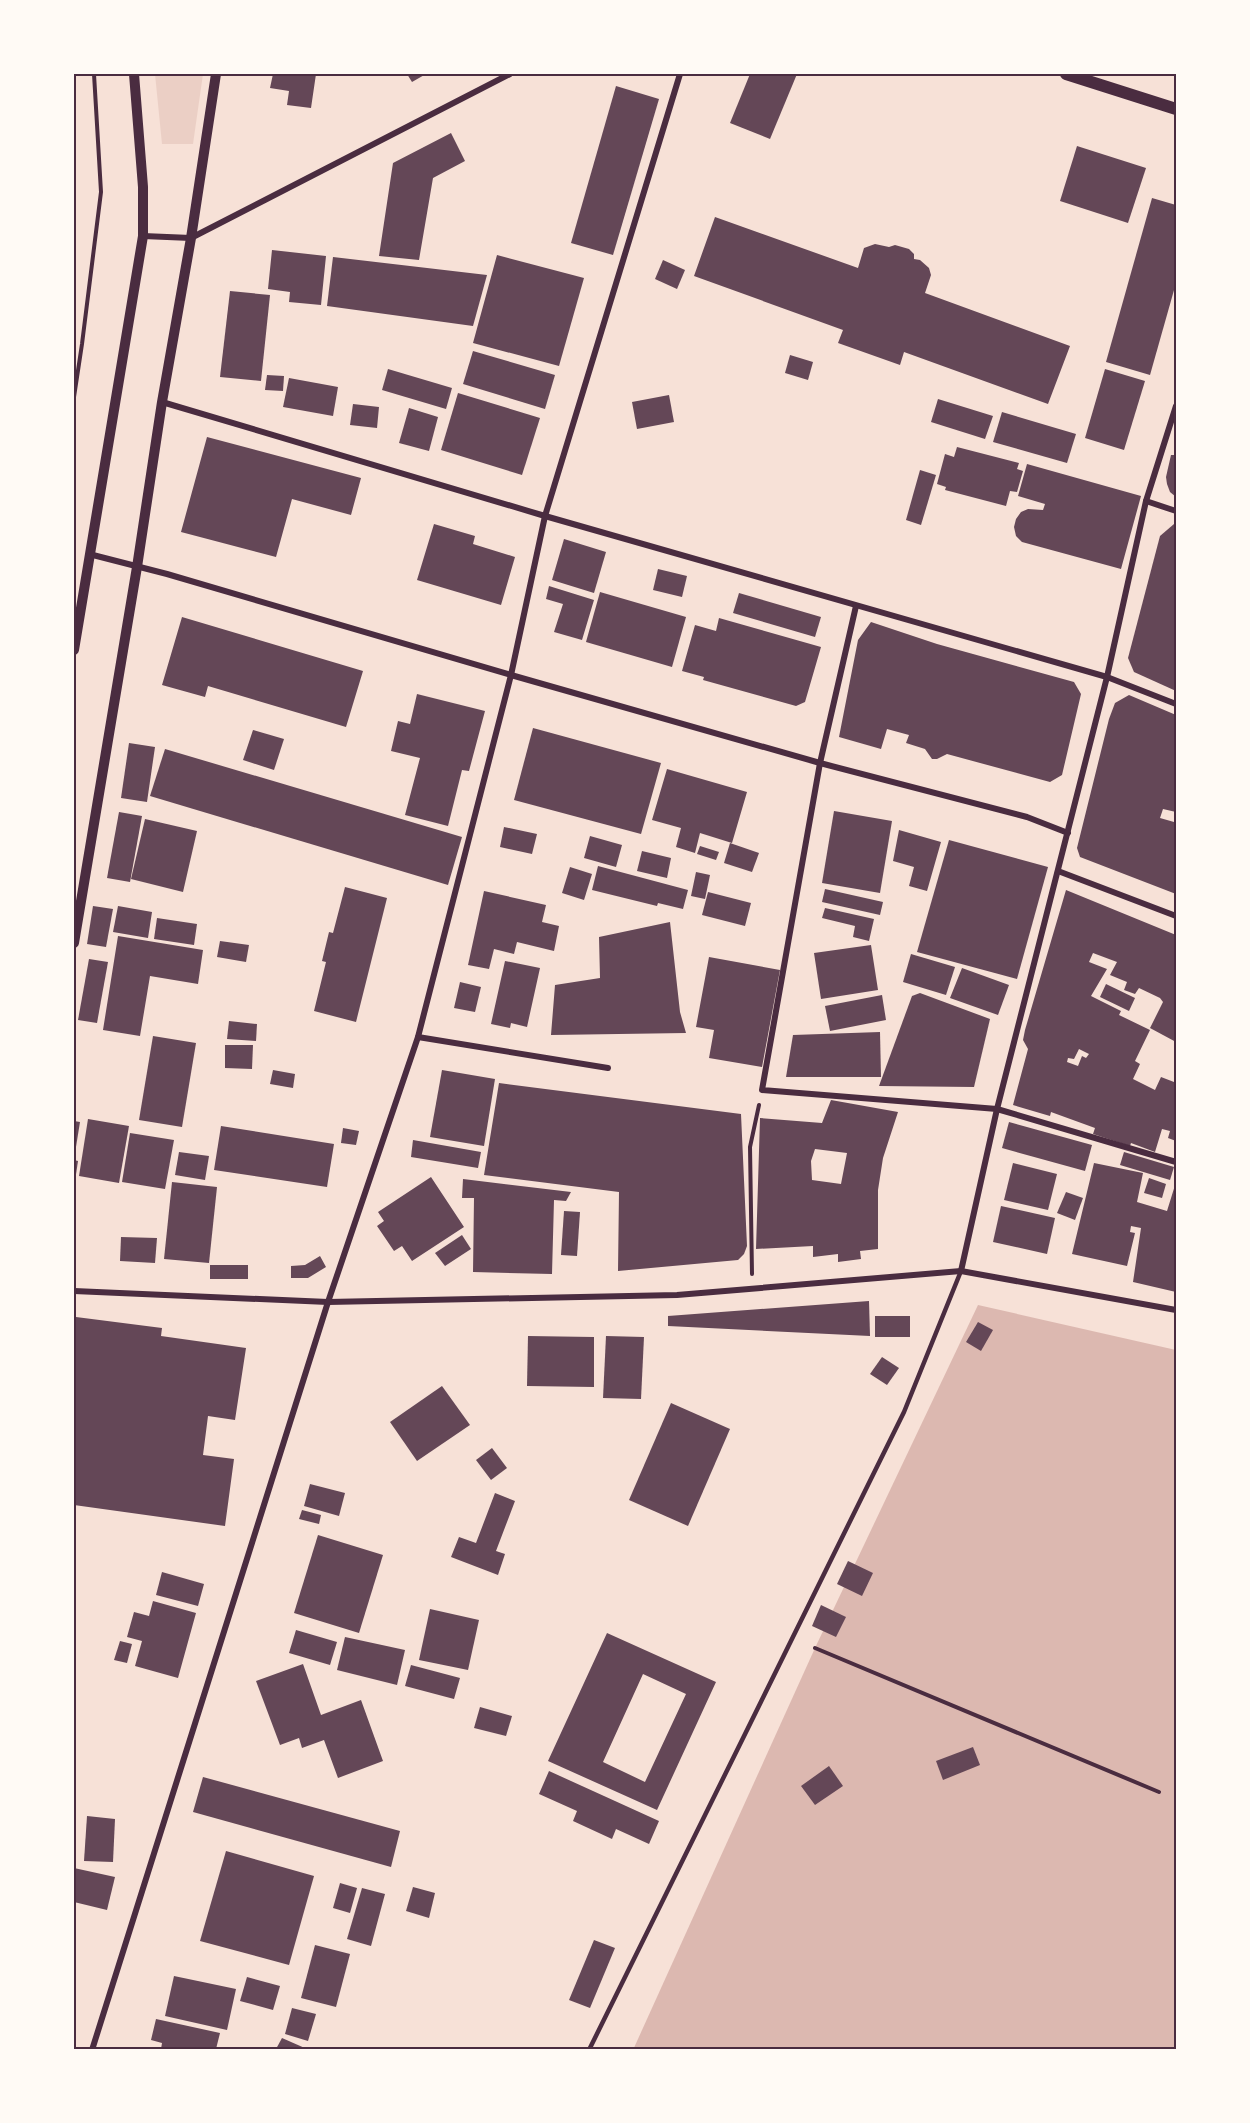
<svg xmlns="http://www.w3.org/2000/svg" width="1250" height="2123" font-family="'PT Sans',sans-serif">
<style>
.green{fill:#ebcfc5}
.water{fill:#dcb8b0}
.building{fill:#644757;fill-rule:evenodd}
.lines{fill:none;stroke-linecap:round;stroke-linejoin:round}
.path{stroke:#4a2c40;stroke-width:4}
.service{stroke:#4a2c40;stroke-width:4.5}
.minor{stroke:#4a2c40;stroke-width:6}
.tertiary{stroke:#4a2c40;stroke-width:10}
.secondary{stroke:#4a2c40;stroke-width:12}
.neatline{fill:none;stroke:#4a2c40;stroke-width:2}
</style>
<rect width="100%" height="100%" fill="#f7e1d7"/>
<path class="green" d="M155,74H203L193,144H162Z"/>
<path class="water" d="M978,1305L1176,1350V2049L633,2050L815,1648Z"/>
<g class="building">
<path d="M273,74H316L311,108L287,105L289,91L270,88Z"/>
<path d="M407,74H426L412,82Z"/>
<path d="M750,74H797L770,139L730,123Z"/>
<path d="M616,86L659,99L613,255L571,243Z"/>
<path d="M451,133L465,161L433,178L419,260L379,256L393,163Z"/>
<path d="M1077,146L1146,168L1128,223L1060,201Z"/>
<path d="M1152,198L1176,205V283L1150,375L1106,362Z"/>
<path d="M715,217L858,268L864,248L875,244L889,247L895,245L909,249L914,254V259L920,260L929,268L931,275L925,293L1070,346L1048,404L904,352L900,365L838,343L843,330L694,276Z"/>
<path d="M272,250L326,256L321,305L289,302L290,292L268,289Z"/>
<path d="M497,255L584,278L559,366L473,343Z"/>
<path d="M333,257L487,275L473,326L327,306Z"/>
<path d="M663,260L685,270L677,289L655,279Z"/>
<path d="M230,291L270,295L261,381L220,377Z"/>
<path d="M473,351L555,375L545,409L463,384Z"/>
<path d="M790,355L813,362L808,380L785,373Z"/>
<path d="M388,369L452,388L446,409L382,390Z"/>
<path d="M1105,369L1145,381L1124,450L1085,438Z"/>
<path d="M267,375L284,376L283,391L265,390Z"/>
<path d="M289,378L338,387L333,416L283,407Z"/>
<path d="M458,393L540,418L522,475L441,450Z"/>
<path d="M669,395L674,422L637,429L632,402Z"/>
<path d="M938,399L993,416L985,439L931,422Z"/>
<path d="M353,404L379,407L377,428L350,425Z"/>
<path d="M409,408L438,417L429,451L399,443Z"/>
<path d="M1002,412L1076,434L1067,463L993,442Z"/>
<path d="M207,437L361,478L351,515L292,499L276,557L181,532Z"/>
<path d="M957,447L1019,463L1017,469L1023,471L1017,492L1010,491L1006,506L945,490L946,487L937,484L945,454L954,457Z"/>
<path d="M1171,455H1176V497L1170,492L1167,484L1166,477Z"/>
<path d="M1027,464L1141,496L1121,569L1022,542L1016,536L1014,527L1016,519L1021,512L1028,509L1043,510L1045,504L1018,496Z"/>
<path d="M920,470L936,475L921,525L906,520Z"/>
<path d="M434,524L475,536L473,544L515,557L501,605L417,580Z"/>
<path d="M1174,524L1176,525V691L1134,672L1128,658L1160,536Z"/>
<path d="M564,539L606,552L594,593L552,580Z"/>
<path d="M658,569L687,576L682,597L653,590Z"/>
<path d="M549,586L594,600L582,640L554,632L563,604L546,599Z"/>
<path d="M600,592L686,617L672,667L586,642Z"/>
<path d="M739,593L821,617L815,637L733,613Z"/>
<path d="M182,617L363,671L346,727L208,686L205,697L162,685Z"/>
<path d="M719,618L821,647L805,702L796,706L703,680L704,677L682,671L695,625L716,631Z"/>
<path d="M871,622L937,644L1074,682L1081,694L1062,775L1050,782L947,754L937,759H932L925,749L906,743L909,735L887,729L881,749L839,737L858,640Z"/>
<path d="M417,694L485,711L469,771L462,770L448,826L405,815L420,758L391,751L398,721L410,724Z"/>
<path d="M1129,695L1176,715V812L1163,809L1160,818L1174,822L1176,815V894L1080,857L1077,848L1109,719L1115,703Z"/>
<path d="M533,728L661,763L641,834L514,800Z"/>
<path d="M253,730L284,739L274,770L243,760Z"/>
<path d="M129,743L155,747L147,802L121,798Z"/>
<path d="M165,749L462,837L448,885L150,796Z"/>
<path d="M667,769L747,792L732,843L700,833L695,853L676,847L681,828L652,820Z"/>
<path d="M834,811L892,821L880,893L822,883Z"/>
<path d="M119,812L142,816L130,882L107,878Z"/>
<path d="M145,819L197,831L183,892L131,879Z"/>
<path d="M504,827L537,834L532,854L500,847Z"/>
<path d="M899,830L941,842L927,891L909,886L914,867L893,861Z"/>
<path d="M590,836L622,845L616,867L584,858Z"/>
<path d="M949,840L1048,867L1017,979L917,952Z"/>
<path d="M730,843L759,853L752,872L724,863Z"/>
<path d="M700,846L719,852L716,860L697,854Z"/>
<path d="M642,851L671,858L667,878L637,871Z"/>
<path d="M598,866L688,890L683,909L658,903L657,906L592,890Z"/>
<path d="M570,867L592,874L584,900L562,893Z"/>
<path d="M696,872L710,875L705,899L691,896Z"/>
<path d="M345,887L387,898L356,1022L314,1011L326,962L322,961L329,932L333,933Z"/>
<path d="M825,889L883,902L880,915L822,902Z"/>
<path d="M1066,890L1176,935V1042L1150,1028L1163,1002L1160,998L1139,988L1135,994L1124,990L1127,982L1110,975L1117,962L1093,953L1089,962L1107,969L1091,996L1121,1011L1119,1015L1150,1030L1135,1061L1140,1064L1133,1079L1155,1090L1161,1077L1174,1082V1085L1176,1086V1141L1168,1138L1170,1131L1162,1129L1155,1152L1131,1143L1130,1146L1093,1134L1095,1128L1051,1112L1050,1116L1013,1105L1028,1049L1023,1040L1025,1030ZM1079,1049L1089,1054L1086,1058L1082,1056L1078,1066L1067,1062L1068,1058L1074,1059Z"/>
<path d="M484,891L546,905L542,922L559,926L554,951L517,942L514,954L494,949L489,969L468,965Z"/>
<path d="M708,892L751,903L745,926L702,915Z"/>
<path d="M93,906L113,909L106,947L87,944Z"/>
<path d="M118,906L152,912L148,938L113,932Z"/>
<path d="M825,908L874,919L869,941L853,937L855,926L822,918Z"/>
<path d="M157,918L197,924L194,945L154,939Z"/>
<path d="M670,922L680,1012L686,1033L551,1035L555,985L600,978L599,937Z"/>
<path d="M118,936L203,950L198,984L150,976L140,1036L103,1030Z"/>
<path d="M220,941L249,945L246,962L217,957Z"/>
<path d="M871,945L878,990L821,999L814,953Z"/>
<path d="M911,954L955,967L946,995L903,982Z"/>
<path d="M709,957L780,970L762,1067L709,1058L714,1030L696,1027Z"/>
<path d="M89,959L108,962L97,1023L78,1020Z"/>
<path d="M505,961L540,968L527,1027L511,1023L510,1028L491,1024Z"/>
<path d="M962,968L1009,985L998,1015L950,998Z"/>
<path d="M460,982L481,987L475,1012L454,1008Z"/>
<path d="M1106,984L1135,998L1129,1011L1100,997Z"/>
<path d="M920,993L990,1019L974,1087L879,1086L912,996Z"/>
<path d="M882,995L886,1020L830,1031L825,1006Z"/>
<path d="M229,1021L257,1024L256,1041L227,1039Z"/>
<path d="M880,1032L881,1077H786L793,1035Z"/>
<path d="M153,1036L196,1043L182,1127L139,1120Z"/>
<path d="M225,1045H253L252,1069L225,1068Z"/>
<path d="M273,1070L295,1074L293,1088L270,1084Z"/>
<path d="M442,1070L495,1079L484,1146L430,1137Z"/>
<path d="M499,1083L741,1114L747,1246L744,1254L738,1260L618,1271L619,1192L484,1175Z"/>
<path d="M831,1100L898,1112L883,1158L878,1190V1249L860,1251L861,1259L838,1262V1254L813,1257V1246L756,1249L760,1118L822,1123ZM815,1149L847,1153L841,1184L812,1180L811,1161Z"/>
<path d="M88,1119L129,1126L119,1183L79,1176Z"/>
<path d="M74,1121L80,1122L75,1153H74Z"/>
<path d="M1009,1122L1092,1145L1085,1171L1002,1148Z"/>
<path d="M221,1126L334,1144L327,1187L214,1170Z"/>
<path d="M343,1128L359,1131L356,1145L341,1143Z"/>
<path d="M130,1133L174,1140L165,1189L122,1182Z"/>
<path d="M413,1140L481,1152L478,1168L411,1157Z"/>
<path d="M179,1152L209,1156L205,1180L175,1175Z"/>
<path d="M1124,1152L1174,1167L1170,1180L1120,1165Z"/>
<path d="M74,1160L78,1161L75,1181H74Z"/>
<path d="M1013,1163L1057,1174L1048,1210L1004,1200Z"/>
<path d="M1094,1163L1143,1173L1137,1202L1167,1211L1176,1182V1292L1133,1282L1141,1228L1131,1226L1130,1232L1135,1233L1127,1266L1072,1254Z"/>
<path d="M431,1177L464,1227L412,1261L402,1246L394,1251L377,1226L384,1221L378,1212Z"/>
<path d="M1149,1178L1166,1184L1162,1198L1144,1193Z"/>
<path d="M463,1179L571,1192L566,1201L554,1200L552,1274L473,1272L474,1198H462Z"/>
<path d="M172,1182L217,1187L209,1263L164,1259Z"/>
<path d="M1066,1192L1083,1198L1075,1220L1057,1213Z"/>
<path d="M1001,1206L1055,1218L1047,1254L993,1242Z"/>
<path d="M564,1211L580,1212L577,1256L561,1255Z"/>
<path d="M462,1235L471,1249L445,1266L435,1253Z"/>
<path d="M121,1237L157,1238L155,1263L120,1261Z"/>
<path d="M320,1256L326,1267L308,1278H291V1266L305,1265Z"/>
<rect x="210" y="1265" width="38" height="14"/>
<path d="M869,1301L870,1336L668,1326V1316Z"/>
<rect x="875" y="1316" width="35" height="21"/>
<path d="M76,1317L162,1328L161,1336L246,1348L235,1420L208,1416L203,1455L234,1459L225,1526L74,1505V1335Z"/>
<path d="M978,1322L993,1330L981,1351L966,1342Z"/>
<path d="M528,1336L594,1337V1387L527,1386Z"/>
<path d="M606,1336L644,1337L641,1399L603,1398Z"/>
<path d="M882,1357L899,1368L887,1385L870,1374Z"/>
<path d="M442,1386L470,1425L417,1461L390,1422Z"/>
<path d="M671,1403L730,1429L688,1526L629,1500Z"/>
<path d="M492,1448L507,1468L491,1480L476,1460Z"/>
<path d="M310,1484L345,1493L339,1516L304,1506Z"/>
<path d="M495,1493L515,1501L496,1551L505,1554L498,1575L451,1557L459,1537L476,1543Z"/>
<path d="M302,1510L321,1515L319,1524L299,1519Z"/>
<path d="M318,1535L383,1555L359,1633L294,1613Z"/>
<path d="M848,1561L873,1573L862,1596L837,1584Z"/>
<path d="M162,1572L204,1584L198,1606L156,1595Z"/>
<path d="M153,1601L196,1613L178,1678L135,1666L142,1641L127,1637L134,1612L149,1616Z"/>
<path d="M821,1605L846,1617L836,1637L812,1626Z"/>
<path d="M430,1609L479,1620L468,1670L419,1660Z"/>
<path d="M296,1630L337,1642L330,1665L289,1653Z"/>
<path d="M607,1633L716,1682L657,1810L548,1761ZM643,1674L686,1694L645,1782L603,1762Z"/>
<path d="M345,1637L405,1650L397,1685L337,1670Z"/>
<path d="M120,1641L132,1644L127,1663L114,1660Z"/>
<path d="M303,1664L321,1715L361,1700L383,1761L338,1778L324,1740L302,1748L299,1738L280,1745L256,1681Z"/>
<path d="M411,1665L460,1678L454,1699L405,1686Z"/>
<path d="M480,1707L512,1716L506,1736L474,1728Z"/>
<path d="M973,1747L980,1765L943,1780L936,1761Z"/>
<path d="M829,1766L843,1786L815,1805L801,1786Z"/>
<path d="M549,1771L659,1821L649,1844L616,1829L612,1839L573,1821L577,1811L539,1794Z"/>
<path d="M203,1777L400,1831L391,1867L193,1812Z"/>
<path d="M87,1816L115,1819L113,1862L84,1861Z"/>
<path d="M226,1851L314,1876L289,1965L200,1941Z"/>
<path d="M74,1868L115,1877L107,1910L74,1902Z"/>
<path d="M340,1883L357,1888L350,1913L333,1908Z"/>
<path d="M413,1887L435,1893L429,1918L406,1911Z"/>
<path d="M362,1888L385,1894L371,1946L347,1939Z"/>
<path d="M594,1940L615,1948L590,2008L569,2000Z"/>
<path d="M315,1945L350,1954L336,2007L301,1998Z"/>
<path d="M174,1976L236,1989L227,2030L165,2016Z"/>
<path d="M247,1977L280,1986L273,2010L240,2001Z"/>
<path d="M292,2008L316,2014L308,2041L285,2034Z"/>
<path d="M156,2019L220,2033L216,2049H161L162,2043L151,2040Z"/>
<path d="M282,2038L307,2049H276Z"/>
</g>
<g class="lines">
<g class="path">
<path d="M74,397L82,344L101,192L94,74"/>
<path d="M752,1274L750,1147L759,1105"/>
<path d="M815,1648L1159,1792"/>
</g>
<path class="service" d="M589,2050L904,1412L961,1271"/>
<g class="minor">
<path d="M143,236L191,238L510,74"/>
<path d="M162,402L545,516L1107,677L1176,704"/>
<path d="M1146,501L1176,511"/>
<path d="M89,554L167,574L511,675L820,763L1027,817L1068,833"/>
<path d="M856,606L820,763L762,1090L997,1109L1176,1162"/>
<path d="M1058,871L1176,916"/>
<path d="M418,1037L608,1068"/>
<path d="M961,1271L997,1109L1107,677L1146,501L1176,406"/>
<path d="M74,1291L328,1302L677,1295L961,1271L1176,1310"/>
<path d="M92,2050L328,1302L418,1037L511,675L545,516L680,74"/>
</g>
<g class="tertiary">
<path d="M74,650L143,236V187L134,74"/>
<path d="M74,943L137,567L162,402L191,238L216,74"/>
</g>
<path class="secondary" d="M1066,74L1176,109"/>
</g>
<rect width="1250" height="2123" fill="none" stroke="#fffaf5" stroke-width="150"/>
<rect x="75" y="75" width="1100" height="1973" class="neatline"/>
</svg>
